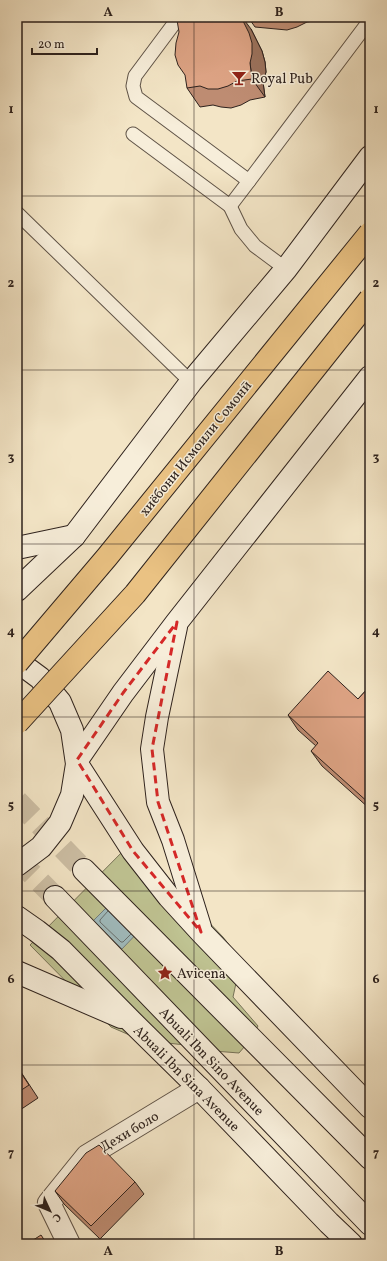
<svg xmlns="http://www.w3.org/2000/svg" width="387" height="1261" font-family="Vollkorn,serif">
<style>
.green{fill:#bfc392;stroke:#767258}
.water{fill:#a0bcbf;stroke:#727e7e}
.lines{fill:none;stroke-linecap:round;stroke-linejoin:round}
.shore{stroke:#676f6e;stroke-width:1}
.secondary-tunnel{stroke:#ccbea4;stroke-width:22;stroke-dasharray:22 11;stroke-linecap:butt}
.lane-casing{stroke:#5f5347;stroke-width:15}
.street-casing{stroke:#5f5347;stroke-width:24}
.secondary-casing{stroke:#2e221d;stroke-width:24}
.lane{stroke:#f7eeda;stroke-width:13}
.street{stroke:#f7eeda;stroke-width:22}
.secondary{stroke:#f7eeda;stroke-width:22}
.highway-bridge-casing{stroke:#2e221d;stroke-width:24;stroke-linecap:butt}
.highway-bridge{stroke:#eac283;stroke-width:22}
.wall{fill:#be8c72;stroke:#2e221d}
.shaded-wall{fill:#9b725c;stroke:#2e221d}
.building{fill:#dda384;stroke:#2e221d}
.marked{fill:none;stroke:#d62828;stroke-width:3;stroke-dasharray:8 5;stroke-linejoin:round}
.grid{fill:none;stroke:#2e221d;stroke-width:1;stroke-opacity:0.55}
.labels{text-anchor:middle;stroke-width:3;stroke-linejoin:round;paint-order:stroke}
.poi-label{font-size:14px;fill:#2e221d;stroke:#f7eeda;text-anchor:start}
.street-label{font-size:14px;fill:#2e221d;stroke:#f7eeda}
.neatline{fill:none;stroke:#2e221d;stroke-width:1.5}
.grid-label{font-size:13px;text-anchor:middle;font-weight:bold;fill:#2e221d}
</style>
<rect width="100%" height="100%" fill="#f3e5c6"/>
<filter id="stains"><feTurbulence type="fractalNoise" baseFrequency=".005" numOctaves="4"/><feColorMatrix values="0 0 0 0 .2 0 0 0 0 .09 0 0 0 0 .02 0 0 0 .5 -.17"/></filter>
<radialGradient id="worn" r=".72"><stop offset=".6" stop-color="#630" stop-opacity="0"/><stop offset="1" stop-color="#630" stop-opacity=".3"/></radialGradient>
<path class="green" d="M132,842L223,937L241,960L233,997L258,1026L251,1039L239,1053L214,1051L185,1045L141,1040L111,1027L30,945Z"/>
<path class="water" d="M114,900L142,928L122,949L93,921Z"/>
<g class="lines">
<path class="shore" d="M108,911L100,920V922L121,942H123L131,934"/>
<g class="secondary-tunnel">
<path d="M17,801L84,870"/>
<path d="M17,859L55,897"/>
</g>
<g class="lane-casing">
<g id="lane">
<path d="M179,17L135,76L133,86L136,97L249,181L370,20"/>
<path d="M133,134L230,206L249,181"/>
<path d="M230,206L241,229L255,246L286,269"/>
<path d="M17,213L191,382"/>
</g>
</g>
<g class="street-casing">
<path id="street" d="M69,1244L49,1203L87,1156L199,1088"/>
</g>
<g class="secondary-casing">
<g id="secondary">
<path d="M17,548L74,536"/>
<path d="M17,590L74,536L191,382L286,269L370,157"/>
<path d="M176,627L157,717L152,749L158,802L173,840L200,927"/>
<path d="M17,661L40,678L60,702L72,730L77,764L72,795L60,823L41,847L17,865"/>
<path d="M77,760L123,693L177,622L370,377"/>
<path d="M77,764L133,851L169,897L201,932L370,1107"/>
<path d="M84,870L370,1158"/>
<path d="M55,897L370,1224"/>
<path d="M17,917L37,931L61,950L131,1021L199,1088L329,1223L351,1244"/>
<path d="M17,972L121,1017"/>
</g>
</g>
<use href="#lane" class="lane"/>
<use href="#street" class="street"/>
<use href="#secondary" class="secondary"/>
<g class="highway-bridge-casing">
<g id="highway-bridge">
<path d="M17,663L107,557L370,233"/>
<path d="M17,723L135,594L370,299"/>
</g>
</g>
<use href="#highway-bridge" class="highway-bridge"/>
</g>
<g class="wall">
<path d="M248,17H321V20L307,22L297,27L287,30L255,27Z"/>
<path d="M251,29L262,51L265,62L266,72L263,82L265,97L250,100L241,105L231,108L221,107L213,105L200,107L187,88Z"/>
<path d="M370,686V809L322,766L311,751L316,746L298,730L288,715L358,699Z"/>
<path d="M17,1066L38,1098L17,1112Z"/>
<path d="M135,1182L144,1194L100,1239L64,1204L55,1191Z"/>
</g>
<path class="shaded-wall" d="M241,17H242L251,29L262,51L265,62L266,72L263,82L265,97L252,79L250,63Z"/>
<g class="building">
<path d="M191,17H241L249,33L252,43V54L250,63L252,79L237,81L228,86L218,89H208L200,86L187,88L185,75L178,65L175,55L176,43L179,32L177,20L188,19Z"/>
<path d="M328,671L358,699L370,686V804L311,751L318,743L288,715Z"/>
<path d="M17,1067L29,1085L17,1093Z"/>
<path d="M99,1145L135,1182L91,1226L55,1191L86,1153Z"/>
<path d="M41,1235L47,1244H27Z"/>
</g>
<path class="marked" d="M177,622L152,749L158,802L201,932L133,851L77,760L123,693Z"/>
<path class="grid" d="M194,17V1244M17,196H370M17,370H370M17,544H370M17,717H370M17,891H370M17,1065H370"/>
<defs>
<g id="bar-bare" transform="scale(1.2)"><path d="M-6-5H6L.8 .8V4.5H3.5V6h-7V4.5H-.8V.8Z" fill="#8f2418" stroke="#f7eeda" stroke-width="2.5" paint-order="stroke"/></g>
<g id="sight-bare" transform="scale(1.2)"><path d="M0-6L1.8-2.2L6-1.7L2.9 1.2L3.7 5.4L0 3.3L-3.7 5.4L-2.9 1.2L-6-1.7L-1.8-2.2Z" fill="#8f2418" stroke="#f7eeda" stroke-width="2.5" paint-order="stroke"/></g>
</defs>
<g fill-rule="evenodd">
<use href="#bar-bare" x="239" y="78"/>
<use href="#sight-bare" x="165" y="973"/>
</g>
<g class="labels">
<g class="poi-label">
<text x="251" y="83">Royal Pub</text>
<text x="177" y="978">Avicena</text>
</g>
<g class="street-label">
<text transform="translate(195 448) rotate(-51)" y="5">хиёбони Исмоили Сомонӣ</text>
<text transform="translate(212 1061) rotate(46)" y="5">Abuali Ibn Sino Avenue</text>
<text transform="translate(187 1078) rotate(45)" y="5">Abuali Ibn Sina Avenue</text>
<text transform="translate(129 1131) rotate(-31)" y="5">Дехи боло</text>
</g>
</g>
<rect width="387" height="1261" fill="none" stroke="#f3e5c6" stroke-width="44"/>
<g transform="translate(50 1211) rotate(134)" stroke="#f7eeda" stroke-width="3" paint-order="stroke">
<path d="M0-3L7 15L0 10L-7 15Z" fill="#2e221d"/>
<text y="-6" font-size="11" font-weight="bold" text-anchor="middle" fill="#2e221d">С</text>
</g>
<path d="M32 48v6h65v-6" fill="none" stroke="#2e221d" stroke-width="2"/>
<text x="38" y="48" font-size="12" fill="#2e221d" stroke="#f7eeda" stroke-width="3" paint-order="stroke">20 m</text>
<rect x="22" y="22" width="343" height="1217" class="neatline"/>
<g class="grid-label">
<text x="108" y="16">A</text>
<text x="279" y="16">B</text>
<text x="11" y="113">1</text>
<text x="376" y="113">1</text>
<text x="11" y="287">2</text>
<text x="376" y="287">2</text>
<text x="11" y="461">3</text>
<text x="376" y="461">3</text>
<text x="11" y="635">4</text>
<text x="376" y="635">4</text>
<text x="11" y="809">5</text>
<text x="376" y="809">5</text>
<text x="11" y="983">6</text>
<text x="376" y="983">6</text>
<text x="11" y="1157">7</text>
<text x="376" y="1157">7</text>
<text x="108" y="1255">A</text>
<text x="279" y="1255">B</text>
</g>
<rect width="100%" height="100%" filter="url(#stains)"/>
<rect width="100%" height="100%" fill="url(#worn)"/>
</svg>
